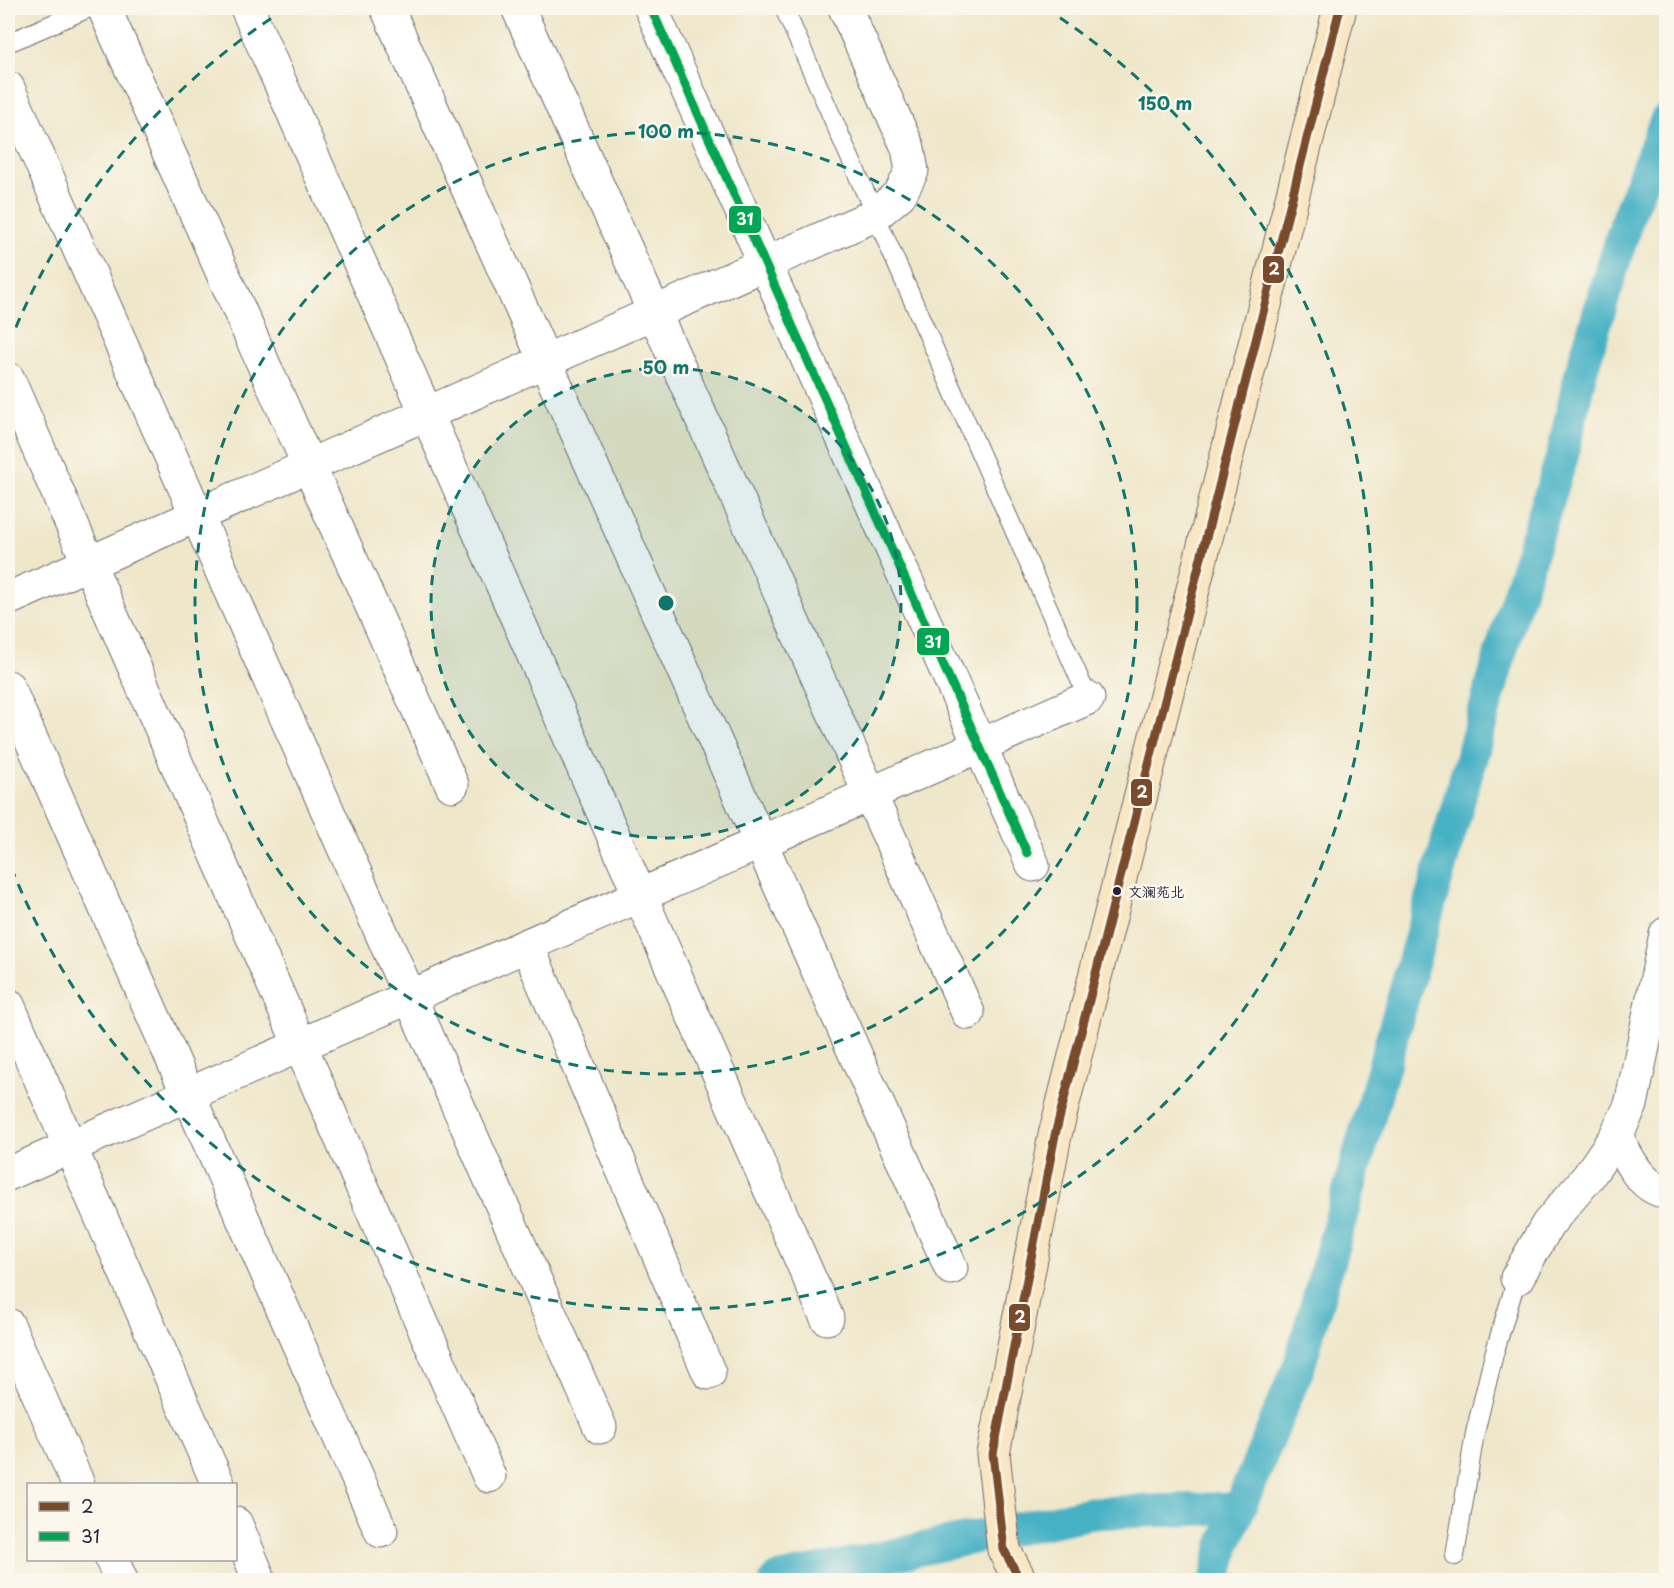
<svg xmlns="http://www.w3.org/2000/svg" width="1674" height="1588" font-family="'Playpen Sans','LXGW WenKai TC',sans-serif">
<style>
.lines{fill:none;stroke-linecap:round;stroke-linejoin:round}
.canal{stroke:#46b1c4;stroke-width:33}
.lane-casing{stroke:#6a676d;stroke-width:20}
.street-casing{stroke:#6a676d;stroke-width:35}
.secondary-casing{stroke:#6a676d;stroke-width:35}
.lane{stroke:#fff;stroke-width:18}
.street{stroke:#fff;stroke-width:33}
.secondary{stroke:#f9e7c3;stroke-width:33}
.bus-1-casing{stroke:#fbf7ec;stroke-width:14}
.bus-2-casing{stroke:#fbf7ec;stroke-width:14}
.bus-1{stroke:#7a4b2a;stroke-width:9}
.bus-2{stroke:#00a651;stroke-width:9}
.ring{fill:none;stroke:#0f766e;stroke-width:3;stroke-dasharray:10 8}
.bus-dot{fill:#22223b;stroke:#fbf7ec;stroke-width:2}
.labels{text-anchor:middle;stroke-width:5;stroke-linejoin:round;paint-order:stroke}
.bus-label{font-size:14px;fill:#22223b;stroke:#fbf7ec;text-anchor:start}
.centre{fill:#0f766e;stroke:#fbf7ec;stroke-width:3}
.ring-label{font-size:18px;text-anchor:middle;font-weight:bold;fill:#0f766e;stroke:#fbf7ec;stroke-width:5;stroke-linejoin:round;paint-order:stroke}
.line-badge{stroke:#fbf7ec;stroke-width:2}
.badge-label{font-size:16px;text-anchor:middle;font-weight:bold;fill:#fff}
</style>
<rect width="100%" height="100%" fill="#fbf7ec"/>
<filter id="ink" filterUnits="userSpaceOnUse"><feTurbulence type="fractalNoise" baseFrequency=".0167" numOctaves="2"/><feDisplacementMap in="SourceGraphic" scale="12" xChannelSelector="R" yChannelSelector="G"/><feConvolveMatrix kernelMatrix="1 2 1 2 8 2 1 2 1" color-interpolation-filters="sRGB"/></filter>
<filter id="wash" filterUnits="userSpaceOnUse"><feTurbulence type="fractalNoise" baseFrequency=".008" numOctaves="4" result="noise"/><feDisplacementMap in="SourceGraphic" scale="24" xChannelSelector="R" yChannelSelector="G"/><feGaussianBlur stdDeviation="1.35" result="paint"/><feColorMatrix in="noise" values="0 0 0 0 0 0 0 0 0 0 0 0 0 0 0 0 0 1.4 0 .05"/><feComposite in="paint" operator="in"/></filter>
<g filter="url(#wash)">
<rect width="100%" height="100%" fill="#efe7ca"/>
<g class="lines">
<g class="canal">
<path d="M776,1580L1090,1513L1239,1508"/>
<path d="M1216,1580L1224,1545L1299,1366L1510,620L1562,457L1580,375L1629,213L1666,120"/>
</g>
</g>
</g>
<g filter="url(#ink)">
<g class="lines">
<g class="lane-casing">
<g id="lane">
<path d="M784,8L1088,698"/>
<path d="M8,43L89,8"/>
<path d="M1455,1556L1475,1433L1494,1354L1517,1278"/>
</g>
</g>
<g class="street-casing">
<g id="street">
<path d="M104,8L452,785"/>
<path d="M247,8L827,1318"/>
<path d="M387,8L951,1268"/>
<path d="M518,8L968,1013"/>
<path d="M651,8L1033,865"/>
<path d="M8,88L600,1427"/>
<path d="M8,379L489,1476"/>
<path d="M8,599L875,215L900,194L912,171L908,148L845,8"/>
<path d="M8,687L381,1531"/>
<path d="M527,945L709,1373"/>
<path d="M8,1005L218,1484"/>
<path d="M1616,1136C1627,1157 1640,1187 1666,1192"/>
<path d="M8,1174L1088,698"/>
<path d="M1517,1278L1548,1224L1588,1177L1616,1136L1631,1105L1666,934"/>
<path d="M8,1325L78,1484"/>
<path d="M236,1524L257,1574"/>
<path d="M112,1560L121,1580"/>
</g>
</g>
<g class="secondary-casing">
<path id="secondary" d="M1020,1580L1004,1550L993,1454L1055,1135L1340,8"/>
</g>
<use href="#lane" class="lane"/>
<use href="#street" class="street"/>
<use href="#secondary" class="secondary"/>
<g class="bus-1-casing">
<path id="bus-1" d="M1020,1580L1004,1550L993,1454L1055,1135L1340,8"/>
</g>
<g class="bus-2-casing">
<path id="bus-2" d="M651,8L1027,853"/>
</g>
<use href="#bus-1" class="bus-1"/>
<use href="#bus-2" class="bus-2"/>
</g>
</g>
<circle cx="666" cy="603" r="235" fill="#0f766e" fill-opacity=".12"/>
<g class="ring">
<circle cx="666" cy="603" r="235"/>
<circle cx="666" cy="603" r="471"/>
<path d="M9 344A706 706 0 0 1 287 8M1045 8A706 706 0 1 1 9 862"/>
</g>
<circle class="bus-dot" cx="1117" cy="891" r="5"/>
<g class="labels">
<g class="bus-label">
<text x="1128" y="897">文澜苑北</text>
</g>
</g>
<circle cx="666" cy="603" r="9" class="centre"/>
<g class="ring-label">
<text x="1165" y="110">150 m</text>
<text x="666" y="138">100 m</text>
<text x="666" y="374">50 m</text>
</g>
<g class="line-badge">
<rect x="728" y="205" width="34" height="29" rx="6" fill="#00a651"/>
<rect x="1262" y="255" width="23" height="29" rx="6" fill="#7a4b2a"/>
<rect x="916" y="627" width="34" height="29" rx="6" fill="#00a651"/>
<rect x="1130" y="778" width="23" height="29" rx="6" fill="#7a4b2a"/>
<rect x="1008" y="1303" width="23" height="29" rx="6" fill="#7a4b2a"/>
</g>
<g class="badge-label">
<text x="745" y="225">31</text>
<text x="1274" y="275">2</text>
<text x="933" y="648">31</text>
<text x="1142" y="798">2</text>
<text x="1020" y="1323">2</text>
</g>
<rect width="1674" height="1588" fill="none" stroke="#fbf7ec" stroke-width="30"/>
<rect x="27" y="1483" width="210" height="78" fill="#fbf7ec" stroke="#a4a2a5" stroke-width="1.5"/>
<rect x="39" y="1502" width="30" height="9" fill="#7a4b2a" stroke="#a4a2a5" stroke-width="1.5"/>
<text x="81" y="1513" font-size="18" fill="#22223b">2</text>
<rect x="39" y="1532" width="30" height="9" fill="#00a651" stroke="#a4a2a5" stroke-width="1.5"/>
<text x="81" y="1543" font-size="18" fill="#22223b">31</text>
</svg>
